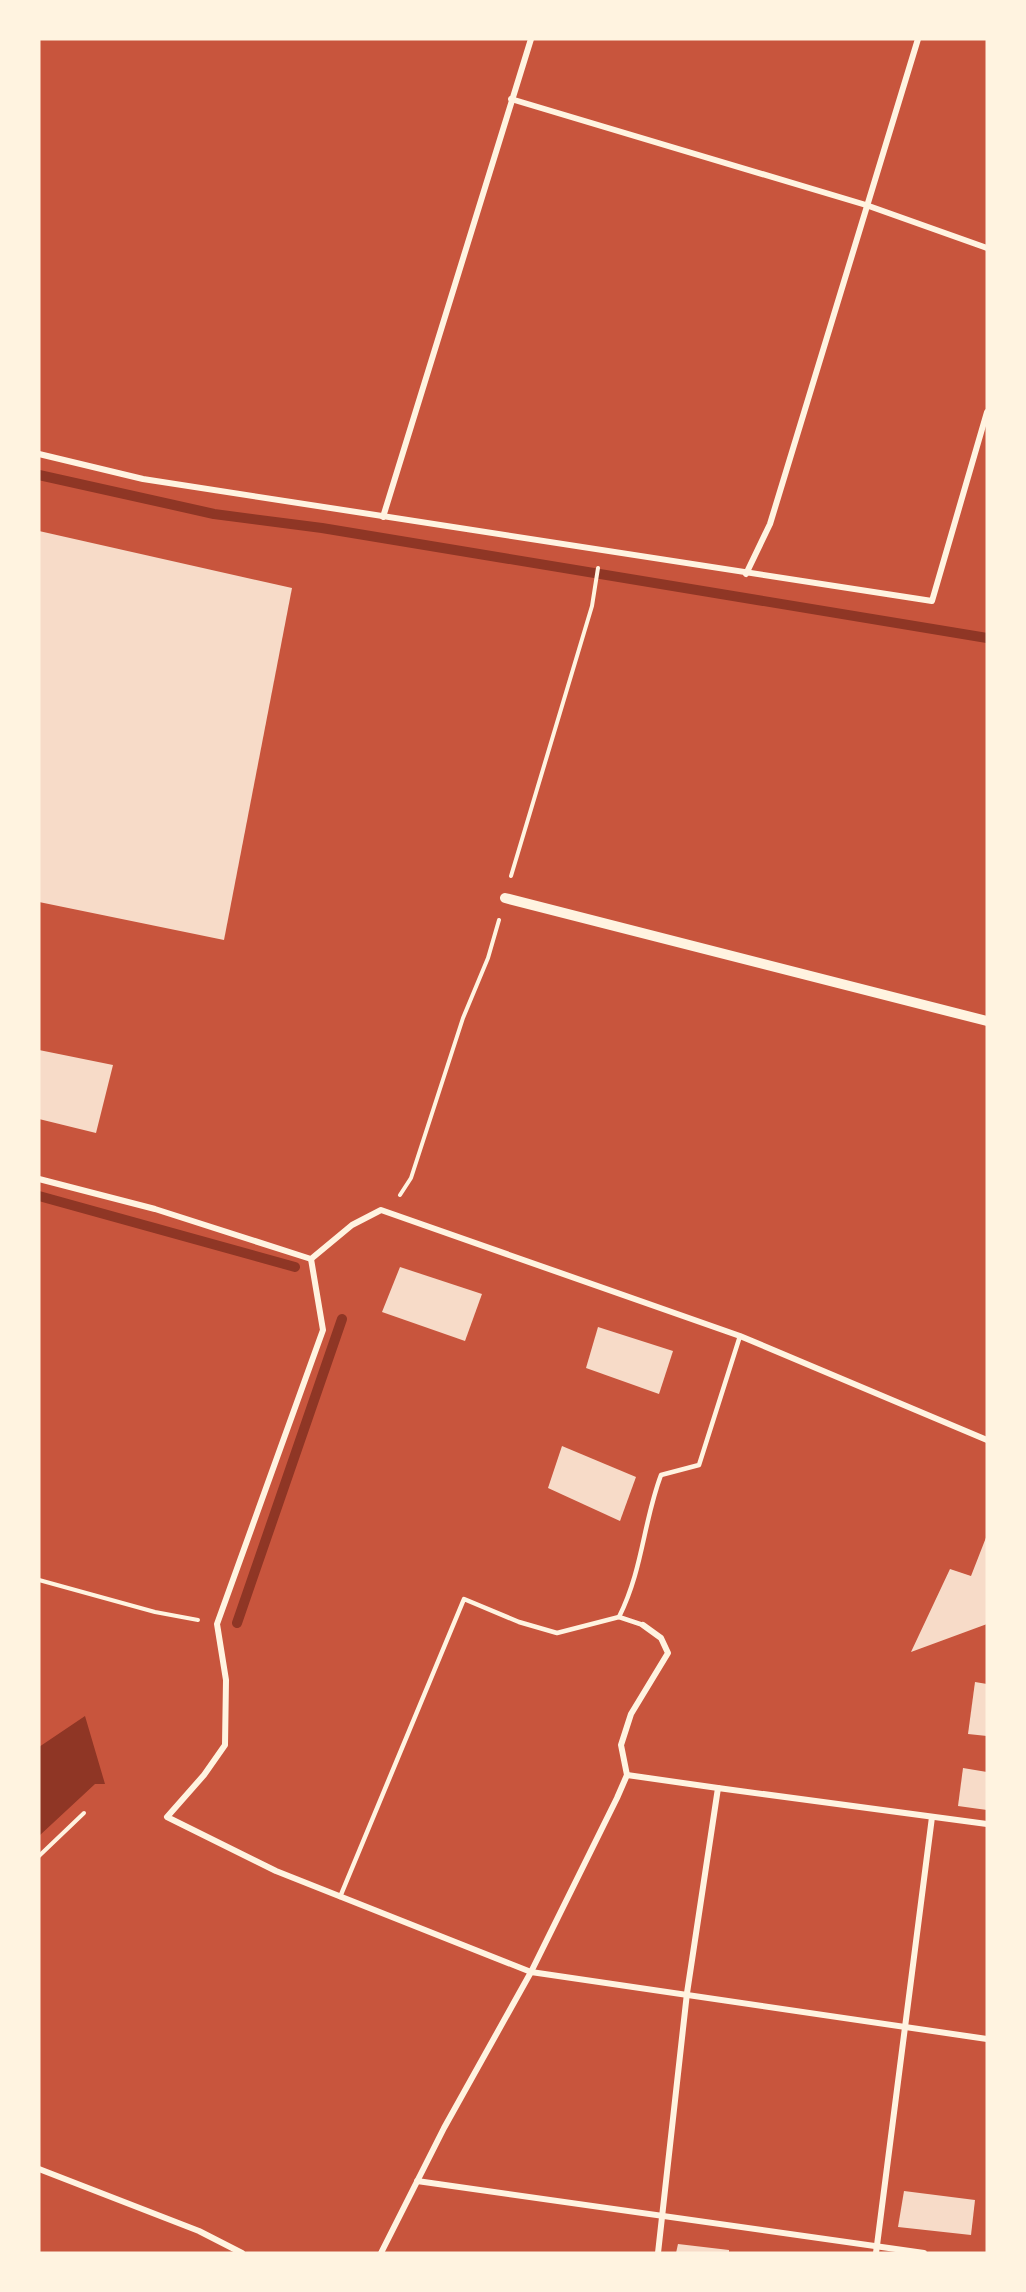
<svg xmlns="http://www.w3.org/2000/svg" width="1026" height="2292" font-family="Spectral,serif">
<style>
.water{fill:#8f3625}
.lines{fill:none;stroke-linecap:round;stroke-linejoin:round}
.stream{stroke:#8f3625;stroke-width:10}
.building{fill:#f7dbc8}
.path{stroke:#fff3e0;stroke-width:4}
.service{stroke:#fff3e0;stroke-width:4.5}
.minor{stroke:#fff3e0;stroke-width:6}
.tertiary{stroke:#fff3e0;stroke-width:10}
</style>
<rect width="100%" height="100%" fill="#c8553d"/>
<path class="water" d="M85,1716L105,1784H95L39,1836V1747Z"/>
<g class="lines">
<g class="stream">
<path d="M39,475L214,514L322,528L987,638"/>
<path d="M39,1196L295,1267"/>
<path d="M237,1623L342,1319"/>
</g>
</g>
<g class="building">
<path d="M39,531L292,588L224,940L39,902Z"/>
<path d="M39,1050L113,1065L96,1133L39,1119Z"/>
<path d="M400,1267L482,1294L465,1341L382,1312Z"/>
<path d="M598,1327L673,1351L659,1394L586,1368Z"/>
<path d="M562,1446L636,1477L620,1521L548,1488Z"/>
<path d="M987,1535V1624L911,1652L950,1569L971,1576Z"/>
<path d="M975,1682L987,1684V1736L968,1734Z"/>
<path d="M963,1768L987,1772V1810L958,1806Z"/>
<path d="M904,2191L975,2200L971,2235L898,2227Z"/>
<path d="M678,2244L729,2250V2253H676Z"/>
</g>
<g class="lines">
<g class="path">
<path d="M511,876L592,606L598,568"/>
<path d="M400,1195L411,1178L463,1018L488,958L499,920"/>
<path d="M39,1580L155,1612L198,1620"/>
<path d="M39,1856L84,1813"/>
</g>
<g class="service">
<path d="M643,1625L619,1617C643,1569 643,1523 661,1475L699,1465L740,1336"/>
<path d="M340,1897L464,1599L519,1622L557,1633L619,1617"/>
</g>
<g class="minor">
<path d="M511,99L866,205L987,248"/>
<path d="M39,454L143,479L932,601L987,412"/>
<path d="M383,517L531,39"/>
<path d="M746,574L770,524L918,39"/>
<path d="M39,1179L155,1209L311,1259L352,1225L381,1210L740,1336L987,1440"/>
<path d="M311,1259L323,1330L217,1624L226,1680L225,1745L204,1775L167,1817L276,1871L531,1972L987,2039"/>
<path d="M627,1775L718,1788"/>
<path d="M39,2169L199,2231L242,2253"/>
<path d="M417,2181L924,2253"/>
<path d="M381,2253L444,2128L531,1972L617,1798L627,1775L621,1745L631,1714L668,1653L661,1638L643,1625"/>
<path d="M658,2253L687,1993L718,1788L987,1824"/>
<path d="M876,2253L932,1817"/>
</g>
<path class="tertiary" d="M505,898L987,1021"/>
</g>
<rect width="1026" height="2292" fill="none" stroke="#fff3e0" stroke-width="81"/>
</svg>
